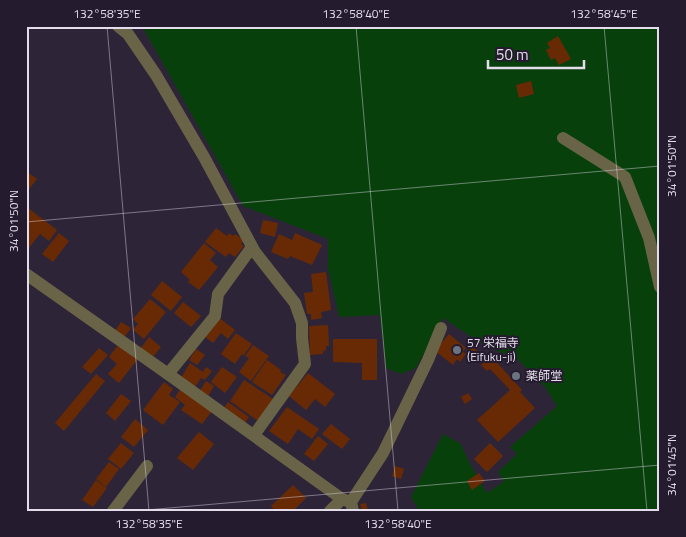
<svg xmlns="http://www.w3.org/2000/svg" width="686" height="537" font-family="'Titillium Web','Noto Sans JP',sans-serif">
<style>
.green{fill:#08400c}
.building{fill:#682a04}
.lines{fill:none;stroke-linecap:round;stroke-linejoin:round}
.street{stroke:#696447;stroke-width:12}
.ticks{fill:none;stroke:#e3dcea;stroke-width:1;stroke-opacity:0.45}
.worship-dot{fill:#6b7280;stroke:#251b2e;stroke-width:2}
.labels{text-anchor:middle;stroke-width:4;stroke-linejoin:round;paint-order:stroke}
.poi-label{font-size:12px;fill:#e3dcea;stroke:#251b2e;text-anchor:start}
.neatline{fill:none;stroke:#e3dcea;stroke-width:2}
.ticks-label{font-size:12px;text-anchor:middle;fill:#e3dcea}
</style>
<rect width="100%" height="100%" fill="#2e2438"/>
<path class="green" d="M142,26H660V511H419L411,497L443,434L461,444L469,462L487,493L504,481L498,472L517,454L510,447L557,406L545,387L516,358L485,346L443,318L416,368L401,374L386,368L380,315L339,317L328,268V239L243,206Z"/>
<g class="building">
<path d="M558,36L571,59L559,65L555,58L551,60L546,50L550,48L547,43Z"/>
<path d="M531,81L534,94L519,98L516,85Z"/>
<path d="M26,171L37,179L26,193Z"/>
<path d="M28,208L57,230L49,241L40,234L28,249L26,248V210Z"/>
<path d="M263,220L278,223L275,237L260,233Z"/>
<path d="M216,228L227,236L229,233L233,236L235,234L244,240L241,244L244,246L235,257L229,253L226,257L205,242Z"/>
<path d="M59,233L69,241L53,262L42,254Z"/>
<path d="M295,233L322,245L312,265L290,256L288,259L271,252L279,234L292,240Z"/>
<path d="M204,243L216,253L210,260L218,267L199,290L188,282L190,280L181,272Z"/>
<path d="M326,272L331,310L321,312L322,318L311,320V314H307L304,293L313,292L311,274Z"/>
<path d="M162,281L182,297L171,311L151,295Z"/>
<path d="M150,299L166,312L144,339L133,330L138,324L133,319Z"/>
<path d="M183,302L201,316L191,327L174,313Z"/>
<path d="M218,317L235,330L228,339L221,333L213,343L204,336Z"/>
<path d="M121,322L131,328L123,339L114,332Z"/>
<path d="M328,325L329,346H326V350L323,351V354L310,355L309,326Z"/>
<path d="M236,333L252,344L243,356L242,354L235,364L221,354Z"/>
<path d="M449,334L466,348L463,352L466,354L460,362L457,359L453,365L435,351Z"/>
<path d="M149,337L161,347L152,358L140,349Z"/>
<path d="M333,339H377V380H362V363L333,362Z"/>
<path d="M118,345L137,360L119,383L108,374L117,364L109,357Z"/>
<path d="M253,345L269,356L251,381L239,372L249,358L245,356Z"/>
<path d="M472,347L485,356L482,360L469,351Z"/>
<path d="M99,348L108,355L91,374L82,367Z"/>
<path d="M196,349L205,355L197,365L189,360Z"/>
<path d="M491,356L522,390L520,392L535,408L498,442L477,420L510,390L490,369L487,371L481,365Z"/>
<path d="M267,360L281,370L280,372L286,375L272,395L252,382Z"/>
<path d="M190,363L203,372L206,367L212,371L205,380L201,378L195,387L181,378Z"/>
<path d="M222,367L237,377L225,393L211,382Z"/>
<path d="M308,373L335,394L325,407L315,399L306,410L289,396Z"/>
<path d="M96,374L105,381L64,431L55,423Z"/>
<path d="M244,380L273,399L258,421L230,401Z"/>
<path d="M206,381L214,386L207,398L199,392Z"/>
<path d="M164,382L173,389L169,395L180,402L163,425L143,410Z"/>
<path d="M181,388L212,411L202,424L181,410L185,405L175,397Z"/>
<path d="M468,393L472,399L465,404L461,397Z"/>
<path d="M121,394L131,401L115,421L106,413Z"/>
<path d="M228,402L249,417L244,424L223,409Z"/>
<path d="M287,407L319,429L312,439L298,429L288,444L269,431Z"/>
<path d="M135,419L148,430L134,447L121,437Z"/>
<path d="M331,424L350,439L342,449L322,434Z"/>
<path d="M199,432L214,444L193,470L177,458Z"/>
<path d="M318,436L328,444L314,461L304,454Z"/>
<path d="M121,443L134,453L121,469L108,459Z"/>
<path d="M490,443L503,456L487,472L474,459Z"/>
<path d="M109,462L119,469L106,487L96,479Z"/>
<path d="M395,466L404,469L401,479L392,476Z"/>
<path d="M479,473L485,481L472,490L467,481Z"/>
<path d="M96,480L107,488L93,507L82,500Z"/>
<path d="M293,485L306,498L293,511H275L271,506Z"/>
<path d="M366,503L368,511H362L360,504Z"/>
</g>
<g class="lines">
<g class="street">
<path d="M118,26L128,34L156,75L204,157L255,252L295,303L302,323V338L305,364L254,435"/>
<path d="M563,138L625,177L649,238L660,287"/>
<path d="M26,274L168,374L342,499"/>
<path d="M168,374L215,316L218,294L252,247"/>
<path d="M113,511L147,466"/>
<path d="M330,511L342,499L348,501"/>
<path d="M353,511L351,502L383,453L428,360L441,328"/>
</g>
</g>
<path class="ticks" d="M107,26L149,511M356,26L398,511M604,26L647,511M26,222L660,166M135,511L660,465"/>
<g class="worship-dot">
<circle cx="457" cy="350" r="5"/>
<circle cx="516" cy="376" r="5"/>
</g>
<g class="labels">
<g class="poi-label">
<text x="467" y="347">57 栄福寺<tspan x="467" dy="14">(Eifuku-ji)</tspan></text>
<text x="526" y="380">薬師堂</text>
</g>
</g>
<rect width="686" height="537" fill="none" stroke="#251b2e" stroke-width="55"/>
<path d="M488 60v8h96v-8" fill="none" stroke="#e3dcea" stroke-width="2.5"/>
<text x="496" y="60" font-size="15" fill="#e3dcea" stroke="#251b2e" stroke-width="4" paint-order="stroke">50 m</text>
<rect x="28" y="28" width="630" height="482" class="neatline"/>
<g class="ticks-label">
<text x="107" y="18">132°58'35"E</text>
<text x="356" y="18">132°58'40"E</text>
<text x="604" y="18">132°58'45"E</text>
<text transform="translate(672 166) rotate(-90)" y="4">34°01'50"N</text>
<text transform="translate(14 221) rotate(-90)" y="4">34°01'50"N</text>
<text transform="translate(672 465) rotate(-90)" y="4">34°01'45"N</text>
<text x="149" y="528">132°58'35"E</text>
<text x="398" y="528">132°58'40"E</text>
</g>
</svg>
